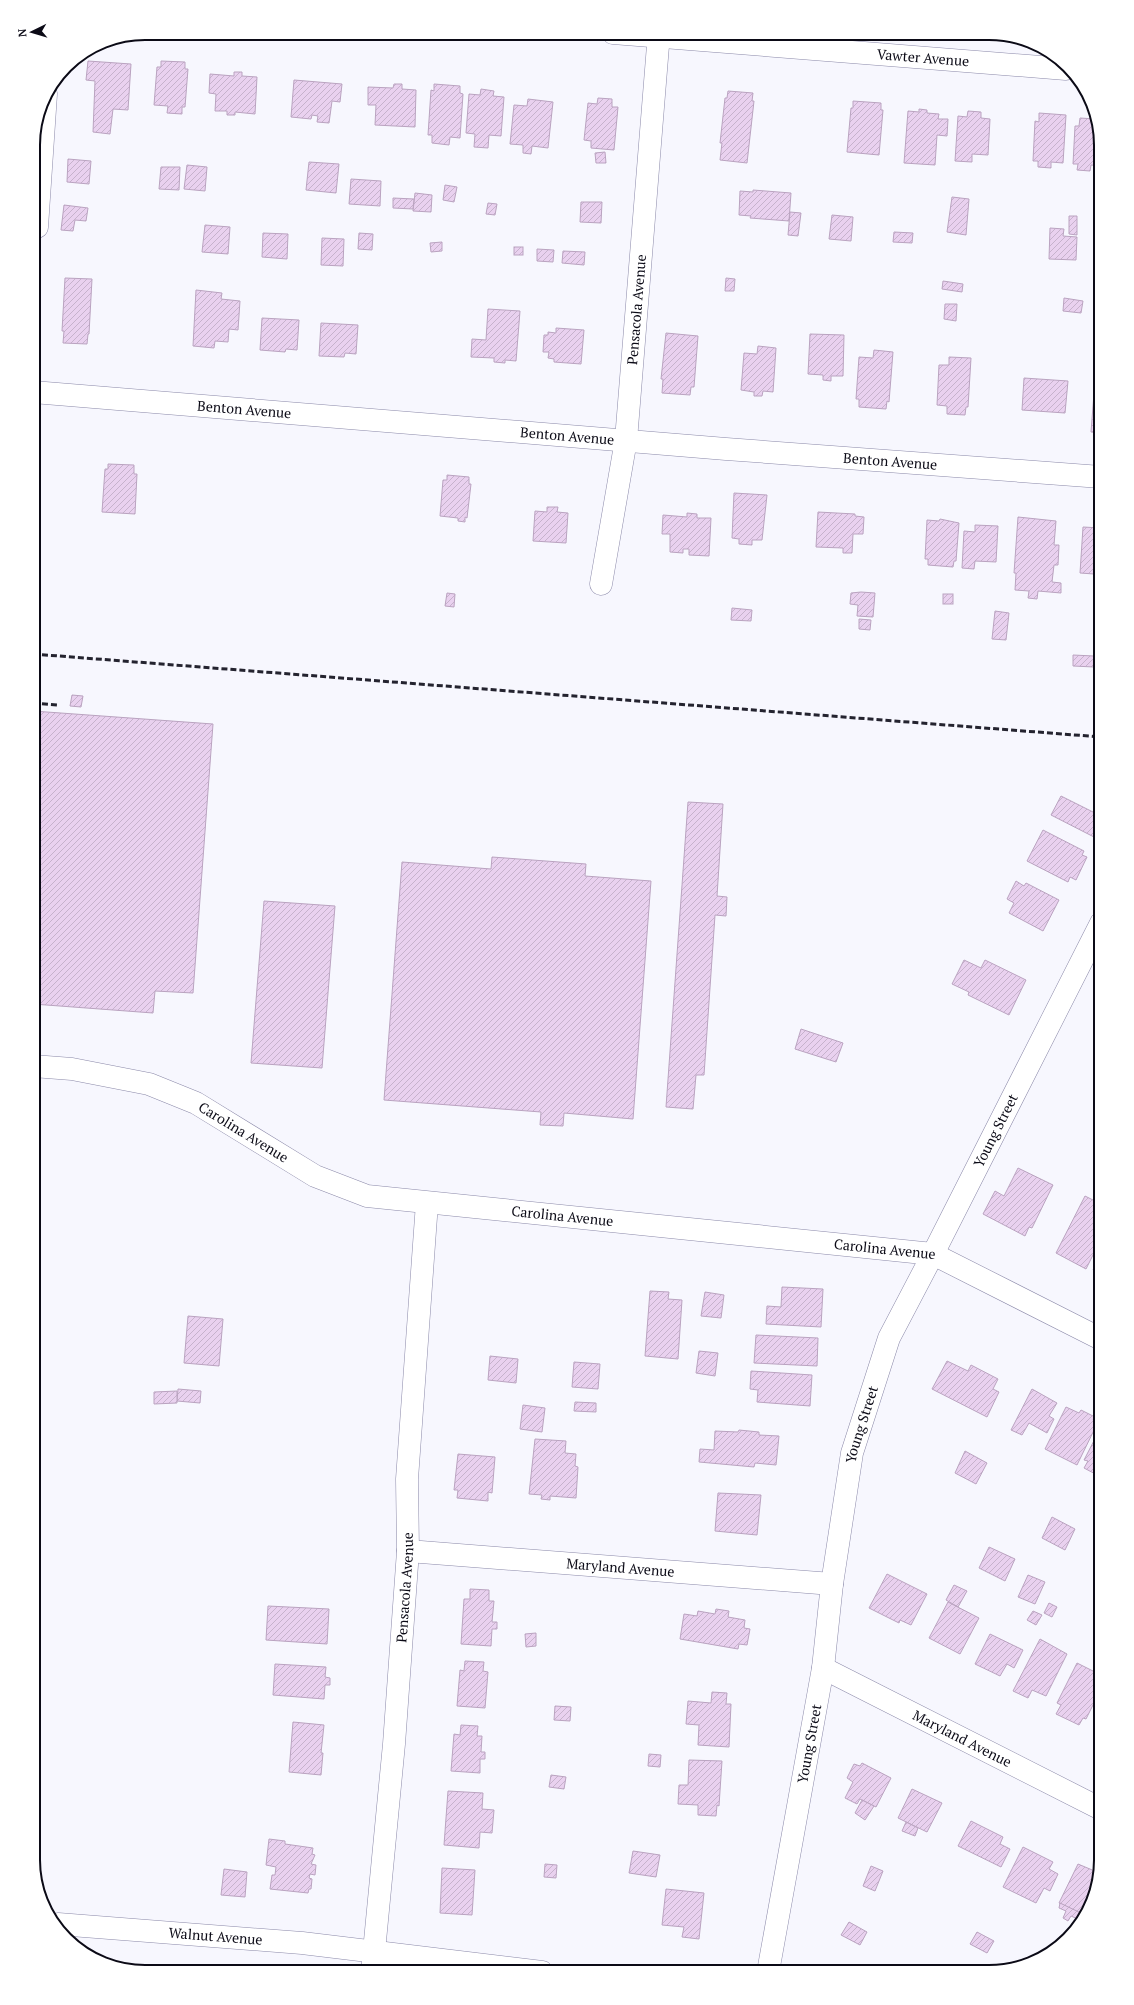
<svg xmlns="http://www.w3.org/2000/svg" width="1134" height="2005" font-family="'PT Serif',serif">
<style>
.building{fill:url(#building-hatch);stroke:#baa3c0}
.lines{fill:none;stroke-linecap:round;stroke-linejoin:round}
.minor-casing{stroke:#8b89a9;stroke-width:23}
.tertiary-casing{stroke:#8b89a9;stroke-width:23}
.minor{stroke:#fff;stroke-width:22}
.tertiary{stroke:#fff;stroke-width:22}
.rail{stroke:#24232f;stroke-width:3;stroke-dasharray:6 3;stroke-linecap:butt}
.labels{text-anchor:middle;stroke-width:4;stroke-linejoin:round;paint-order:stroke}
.street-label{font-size:14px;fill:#0b0a16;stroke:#fff}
.rim{fill:none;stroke:#0b0a16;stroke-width:2}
</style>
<defs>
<pattern id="building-hatch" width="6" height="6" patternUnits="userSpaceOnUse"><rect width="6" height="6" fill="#e9d1ef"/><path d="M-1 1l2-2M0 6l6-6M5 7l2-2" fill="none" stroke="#c6b2cc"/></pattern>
</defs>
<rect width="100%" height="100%" fill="#f7f7fe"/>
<g class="building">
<path d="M88,61L131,64L128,110L113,109L110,134L93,132L95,81L86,80Z"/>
<path d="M161,61L185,62V69H188L185,107H182V114L167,113L168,106L154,105L157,67H161Z"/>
<path d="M234,72H242V76L257,77L255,114L235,112V115H227V111H215L216,94L209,93L210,74L234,76Z"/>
<path d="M294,80L342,84L340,102L332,101L329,123L317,122L318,116L312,115L311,119L291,117Z"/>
<path d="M394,84H402V89L416,90L415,127L375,125L376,105H368V87L393,88Z"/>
<path d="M434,84L460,86V93L463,94L460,138L450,137L449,145L432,143V135H428L431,90L434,91Z"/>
<path d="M481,89L494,91L493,96L504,97L501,136L489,135L488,148L474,147L475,134L466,133L469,94L480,95Z"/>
<path d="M728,91L753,93L752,101H754L747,163L720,160L722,143H720L725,98H727Z"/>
<path d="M598,98L612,99V107H618L614,150L591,148V141L584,140L588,103L597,104Z"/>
<path d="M528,99L553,102L548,148L532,146L531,154L523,153V145L510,144L514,105L527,106Z"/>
<path d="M853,101L881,103V110H883L879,155L847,152L851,108H853Z"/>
<path d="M919,109L927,110V113L939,114L938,119H948L947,136L937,135L935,165L904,163L908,111L919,112Z"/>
<path d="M968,111L981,112V118L990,119L988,155L972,154V162L955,161L958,116L967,117Z"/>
<path d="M1039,113L1066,115L1063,163L1051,162V168L1038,167V161H1033L1035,121L1039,122Z"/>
<path d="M1080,118L1095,119L1101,145V166L1091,165L1090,171L1077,170L1078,164H1073L1075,126H1079Z"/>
<path d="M605,152L606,163H596L595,153Z"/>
<path d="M68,159L91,161L89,184L67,182Z"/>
<path d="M309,162L339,164L336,193L306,190Z"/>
<path d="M187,165L207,167L205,191L184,189Z"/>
<path d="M161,167H180L179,190L159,189Z"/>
<path d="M351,179L381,181L380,206L349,204Z"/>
<path d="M445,185L457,187L454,202L443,200Z"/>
<path d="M753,190L791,193L789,221L750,218L751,216L739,215L740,191L753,192Z"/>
<path d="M415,193L432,195L431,212L413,211Z"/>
<path d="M952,197L969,199L966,235L947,232Z"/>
<path d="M393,198L414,199L413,209L393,208Z"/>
<path d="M581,202H602L601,223L580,222Z"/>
<path d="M488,203L497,204L495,215L486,214Z"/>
<path d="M64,205L88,208L86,221L75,220L73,231L61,230Z"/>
<path d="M790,212L801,213L798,236L788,235Z"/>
<path d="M832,215L853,217L851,241L829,239Z"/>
<path d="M1069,216H1077V235L1069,234Z"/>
<path d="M205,225L230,227L228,254L202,252Z"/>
<path d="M1050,228L1064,229L1063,236L1077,237L1076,260L1049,259Z"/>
<path d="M894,232L913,233L912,243L893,242Z"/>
<path d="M263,233L288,234L287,259L262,257Z"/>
<path d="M359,233L373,234L372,250L358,249Z"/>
<path d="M322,238L344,239L343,266L321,265Z"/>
<path d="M442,242V251L431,252L430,243Z"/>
<rect x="514" y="247" width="9" height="8"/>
<path d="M537,249L554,250L553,262L537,261Z"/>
<path d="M563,251L585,252L584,265L562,263Z"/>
<path d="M65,278L92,279L89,334H88L87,344L63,343L64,331H62Z"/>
<path d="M726,278L735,279L734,291H725Z"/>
<path d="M943,281L963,284L962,292L942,289Z"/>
<path d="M196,290L222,293L221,299L240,301L238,330L229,329L228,342L215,341L214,348L193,346Z"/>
<path d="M1064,298L1083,301L1081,313L1063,311Z"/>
<path d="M945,304H957L956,321L944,319Z"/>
<path d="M488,309L520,311L516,361L505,360V363L494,362V358L471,357L472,339L486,340Z"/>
<path d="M262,318L299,320L297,350L286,349L285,352L260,350Z"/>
<path d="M321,323L358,325L356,354L345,353L344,357L319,356Z"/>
<path d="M556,328L584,330L581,364L554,362V359L548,358L549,352H543L544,335H548V332L556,333Z"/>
<path d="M666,333L698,336L694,387H691L690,395L662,393L663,379H661Z"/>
<path d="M810,334L844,335L843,376H831V381L823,380V375L808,374Z"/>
<path d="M758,346L776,348L773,392L763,391L762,396H754V392L741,390L744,353L757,354Z"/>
<path d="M874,350L893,352L889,402L887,401L886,409L859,407V399H856L859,357L873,358Z"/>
<path d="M949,357L971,358L968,407H966L965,415L947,414V406L937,405L939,365H949Z"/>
<path d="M1099,375L1101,376V433L1091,432L1095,380H1098Z"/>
<path d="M1024,378L1068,381L1065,413L1022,410Z"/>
<path d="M108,464L134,465V474H137L135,514L102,512L105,469H108Z"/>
<path d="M447,475L469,477V484H471L467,518L465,517V522L458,521V518L440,516L443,480H447Z"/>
<path d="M734,493L767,495L762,540H752V545L739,544V539L732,538Z"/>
<path d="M547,507H558L557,512L568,513L566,543L533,541L535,511L547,512Z"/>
<path d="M818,512L855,514V516L864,517L863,534H853L852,553H843V548L816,547Z"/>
<path d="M687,513L697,514V518H711L709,556L689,555V549H683V553L670,552V534H662L663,515L687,517Z"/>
<path d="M1018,517L1056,521L1054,545H1059L1058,565H1054L1052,582L1061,583V593L1038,591L1037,599L1028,598L1029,591L1015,590L1016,573H1014Z"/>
<path d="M940,519L959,523L956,561H954L953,567L928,565V559H925L927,520L939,521Z"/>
<path d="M975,525L998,526L996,562L975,561L974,569L962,568L964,531L975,532Z"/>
<path d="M1083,527L1101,528V581L1094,580V574L1080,573Z"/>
<path d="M861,592L875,593L873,617L857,616L858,605L850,604L851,593Z"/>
<path d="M447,593L455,594L454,607L445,606Z"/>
<rect x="943" y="594" width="10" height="10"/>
<path d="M732,608L752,610L751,621L731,620Z"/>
<path d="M995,611L1009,613L1006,640L992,639Z"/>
<path d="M859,619L871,620L870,630L859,629Z"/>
<path d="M1073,655L1094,656V667L1073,666Z"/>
<path d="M72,695L83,696L81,707L70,706Z"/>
<path d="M33,711L213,724L193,993L155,991L153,1013L33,1004Z"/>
<path d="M1061,796L1101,816V823L1094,837L1051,815Z"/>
<path d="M688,802L723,804L717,896L727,897L726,916L715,915L704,1075H696L693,1109L666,1107Z"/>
<path d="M1043,830L1084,851L1082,855L1087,857L1076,880L1070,877L1068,882L1027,861Z"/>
<path d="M492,857L586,864L585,876L651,881L633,1119L564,1113L563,1126L540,1125L541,1112L384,1100L402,862L491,869Z"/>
<path d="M1016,881L1024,886L1026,883L1059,900L1043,931L1009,913L1014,903L1007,899Z"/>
<path d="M264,901L335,906L322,1068L251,1063Z"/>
<path d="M964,960L981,968L985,960L1026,980L1009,1015L968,995L969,992L952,984Z"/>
<path d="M801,1029L843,1043L836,1062L795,1049Z"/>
<path d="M1018,1168L1053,1185L1032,1228L1029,1227L1025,1236L983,1214L995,1191L1004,1196Z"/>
<path d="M1085,1196L1101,1204V1239L1086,1269L1056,1253Z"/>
<path d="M1101,1254V1274L1093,1270Z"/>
<path d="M782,1287L823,1289L821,1327L766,1324L767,1306L781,1307Z"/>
<path d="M650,1291L669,1292L668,1299L682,1300L678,1359L645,1356Z"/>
<path d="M705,1292L724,1295L721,1318L701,1316Z"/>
<path d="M188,1316L223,1319L219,1366L184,1363Z"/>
<path d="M756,1335L818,1338L817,1366L754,1363Z"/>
<path d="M699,1351L718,1353L715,1376L696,1373Z"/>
<path d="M490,1356L518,1359L516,1383L488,1380Z"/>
<path d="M947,1361L968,1371L971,1365L998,1379L993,1389L999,1392L987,1417L932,1389Z"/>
<path d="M574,1362L600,1364L598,1389L572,1387Z"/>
<path d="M751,1371L812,1375L810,1406L757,1402L758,1390L750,1389Z"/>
<path d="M178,1389L201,1391L200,1403L177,1401Z"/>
<path d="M1032,1389L1057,1403L1049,1416L1054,1419L1047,1433L1029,1423L1022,1435L1011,1430Z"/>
<path d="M177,1391V1403L154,1404V1392Z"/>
<path d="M575,1402L596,1403V1412L574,1411Z"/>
<path d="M523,1405L545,1408L542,1432L520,1429Z"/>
<path d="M1066,1407L1079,1413L1081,1410L1095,1417L1093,1420L1098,1422L1077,1465L1045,1449Z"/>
<path d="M1101,1427V1477L1084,1468L1088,1461L1084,1460Z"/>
<path d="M739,1430L759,1432V1435L779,1436L776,1465L755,1463L754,1467L699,1462L700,1449L714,1450L715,1431L738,1432Z"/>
<path d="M535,1439L566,1441L565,1453L576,1454L575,1466L578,1467L576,1498L550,1496V1500L541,1499L542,1495L529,1494Z"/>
<path d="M965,1451L987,1463L976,1484L955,1473Z"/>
<path d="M458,1454L495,1457L492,1493L488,1492V1501L457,1498L458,1490H454Z"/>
<path d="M718,1493L761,1495L757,1535L715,1531Z"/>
<path d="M1052,1517L1075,1529L1065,1550L1042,1538Z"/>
<path d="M1101,1545V1561L1095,1558Z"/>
<path d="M989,1547L1015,1559L1005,1581L979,1568Z"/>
<path d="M887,1574L927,1594L911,1625L900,1620L899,1623L869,1608Z"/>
<path d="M1028,1575L1045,1582L1035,1604L1018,1597Z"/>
<path d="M954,1585L967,1591L958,1607L946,1600Z"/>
<path d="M470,1589L489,1590V1601H494L492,1622H497V1629H492L491,1646L461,1644L464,1599H470Z"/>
<path d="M948,1602L979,1618L960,1654L929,1638Z"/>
<path d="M1049,1603L1057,1607L1052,1617L1044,1613Z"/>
<path d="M268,1606L329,1609L327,1644L266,1640Z"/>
<path d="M716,1609L729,1611L728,1617L745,1620L744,1628L750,1629L747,1645L739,1644L738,1649L680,1639L684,1614L697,1616L698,1611L715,1614Z"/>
<path d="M1033,1611L1042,1615L1036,1625L1027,1620Z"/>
<path d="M536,1633V1646L526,1647L525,1634Z"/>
<path d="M990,1634L1023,1650L1014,1668L1007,1664L1000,1676L975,1664Z"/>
<path d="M1040,1639L1067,1654L1046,1696L1032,1690L1028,1698L1013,1691Z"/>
<path d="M465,1661L484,1662L483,1671L488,1672L485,1708L457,1706L460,1670L464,1671Z"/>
<path d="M1077,1663L1101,1675V1689L1086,1719L1083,1718L1079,1725L1056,1714L1061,1705L1057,1703Z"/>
<path d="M275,1664L326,1667L325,1677L330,1678V1685H325L324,1699L273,1695Z"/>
<path d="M712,1692L727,1693L726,1704H731L729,1747L698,1745L699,1725L686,1724L688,1701L711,1703Z"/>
<path d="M555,1706L571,1707L570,1721L554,1720Z"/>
<path d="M293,1722L324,1725L321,1753H323L321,1775L289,1772Z"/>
<path d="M461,1725L478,1726L477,1736H482L481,1752H485V1759H480V1773L451,1771L454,1734L460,1735Z"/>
<path d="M649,1754L661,1755L660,1767L648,1766Z"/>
<path d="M689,1760L722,1761L719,1806L717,1805L716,1816L698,1815V1805L678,1804L679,1785H688Z"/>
<path d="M862,1763L891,1778L876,1807L860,1799L857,1804L845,1798L853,1782L847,1778L854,1764L860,1766Z"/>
<path d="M551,1775L566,1777L564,1789L549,1787Z"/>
<path d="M912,1789L942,1803L927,1832L898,1818Z"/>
<path d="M448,1791L483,1793L482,1809L494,1810L492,1833L480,1832L479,1848L444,1845Z"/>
<path d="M862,1800L874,1806L865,1820L855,1813Z"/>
<path d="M971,1821L1003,1837L1000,1844L1010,1849L1001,1867L958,1846Z"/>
<path d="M906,1822L918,1828L915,1836L902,1831Z"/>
<path d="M269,1839L285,1841V1844L313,1848L312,1854L315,1855L311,1864L316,1865L315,1875L310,1874L309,1878L312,1879L311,1889H309L308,1893L270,1889L272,1875H275L276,1867L266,1865Z"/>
<path d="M1023,1847L1053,1862L1049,1869L1058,1874L1050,1891L1044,1888L1036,1903L1003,1887Z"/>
<path d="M633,1851L660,1855L656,1877L629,1873Z"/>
<path d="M545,1864L557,1865L556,1878L544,1877Z"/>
<path d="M1078,1864L1097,1872L1084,1915L1059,1903Z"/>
<path d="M871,1866L883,1871L875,1891L863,1886Z"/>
<path d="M442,1868L475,1870L472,1915L440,1913Z"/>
<path d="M224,1869L247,1872L245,1897L221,1895Z"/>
<path d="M666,1889L704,1893L699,1939L682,1937L684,1927L662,1925Z"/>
<path d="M1060,1903L1083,1914L1080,1920L1071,1916L1068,1921L1063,1918L1066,1911L1059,1908Z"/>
<path d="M849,1922L867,1932L860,1945L841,1935Z"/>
<path d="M977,1932L994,1941L987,1953L970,1944Z"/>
<path d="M115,1964L133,1965V1970Z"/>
<path d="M903,1966L910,1970L909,1972H899Z"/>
</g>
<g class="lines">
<g class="minor-casing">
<g id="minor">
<path id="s1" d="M613,33L1066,69"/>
<path d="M37,227L46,94"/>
<path id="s2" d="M33,392L726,449L1101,477"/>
<path id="s3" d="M601,584L626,440L659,33"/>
<path id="s4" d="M408,1551L832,1584"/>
<path id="s5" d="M823,1668L1101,1809"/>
<path id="s6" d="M58,1924L302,1943L542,1972"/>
<path id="s7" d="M372,1972L394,1744L408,1551L407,1479L427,1203"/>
<path id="s8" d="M768,1972L823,1668L832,1584L852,1453L889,1338L933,1254L1101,923"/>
</g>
</g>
<g class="tertiary-casing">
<g id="tertiary">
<path id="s9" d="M33,1066L72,1069L149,1084L196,1103L315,1176L367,1196L933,1254L1101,1339"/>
</g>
</g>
<use href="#minor" class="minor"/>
<use href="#tertiary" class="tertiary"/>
<g class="rail">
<path d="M33,654L1101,737"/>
<path d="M33,703L57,705"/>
</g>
</g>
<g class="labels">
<g class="street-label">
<text dy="5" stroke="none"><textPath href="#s1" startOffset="311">Vawter Avenue</textPath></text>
<text dy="5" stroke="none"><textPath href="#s3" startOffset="277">Pensacola Avenue</textPath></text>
<text dy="5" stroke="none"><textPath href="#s2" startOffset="212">Benton Avenue</textPath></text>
<text dy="5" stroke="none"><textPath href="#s2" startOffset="536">Benton Avenue</textPath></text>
<text dy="5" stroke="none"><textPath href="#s2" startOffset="860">Benton Avenue</textPath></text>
<text dy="5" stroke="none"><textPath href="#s8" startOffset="880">Young Street</textPath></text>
<text dy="5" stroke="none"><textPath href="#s9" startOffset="224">Carolina Avenue</textPath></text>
<text dy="5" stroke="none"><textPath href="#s9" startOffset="560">Carolina Avenue</textPath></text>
<text dy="5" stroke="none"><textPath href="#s9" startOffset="884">Carolina Avenue</textPath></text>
<text dy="5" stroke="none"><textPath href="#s8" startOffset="556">Young Street</textPath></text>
<text dy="5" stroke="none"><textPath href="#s4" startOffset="213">Maryland Avenue</textPath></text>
<text dy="5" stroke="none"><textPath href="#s7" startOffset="386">Pensacola Avenue</textPath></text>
<text dy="5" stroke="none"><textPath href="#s5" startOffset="156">Maryland Avenue</textPath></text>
<text dy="5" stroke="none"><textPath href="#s8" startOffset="232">Young Street</textPath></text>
<text dy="5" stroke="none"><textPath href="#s6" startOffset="158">Walnut Avenue</textPath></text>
</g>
</g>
<path d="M0 0H1134V2005H0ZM145 40H989A105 105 0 0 1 1094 145V1860A105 105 0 0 1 989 1965H145A105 105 0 0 1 40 1860V145A105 105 0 0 1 145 40Z" fill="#fff" fill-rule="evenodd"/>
<path class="rim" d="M145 40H989A105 105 0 0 1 1094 145V1860A105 105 0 0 1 989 1965H145A105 105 0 0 1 40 1860V145A105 105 0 0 1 145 40Z"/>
<g transform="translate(32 32) rotate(265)" stroke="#ffffff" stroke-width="3" paint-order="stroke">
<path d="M0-3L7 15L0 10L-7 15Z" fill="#0b0a16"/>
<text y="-6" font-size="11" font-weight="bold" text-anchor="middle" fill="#0b0a16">N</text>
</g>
</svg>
